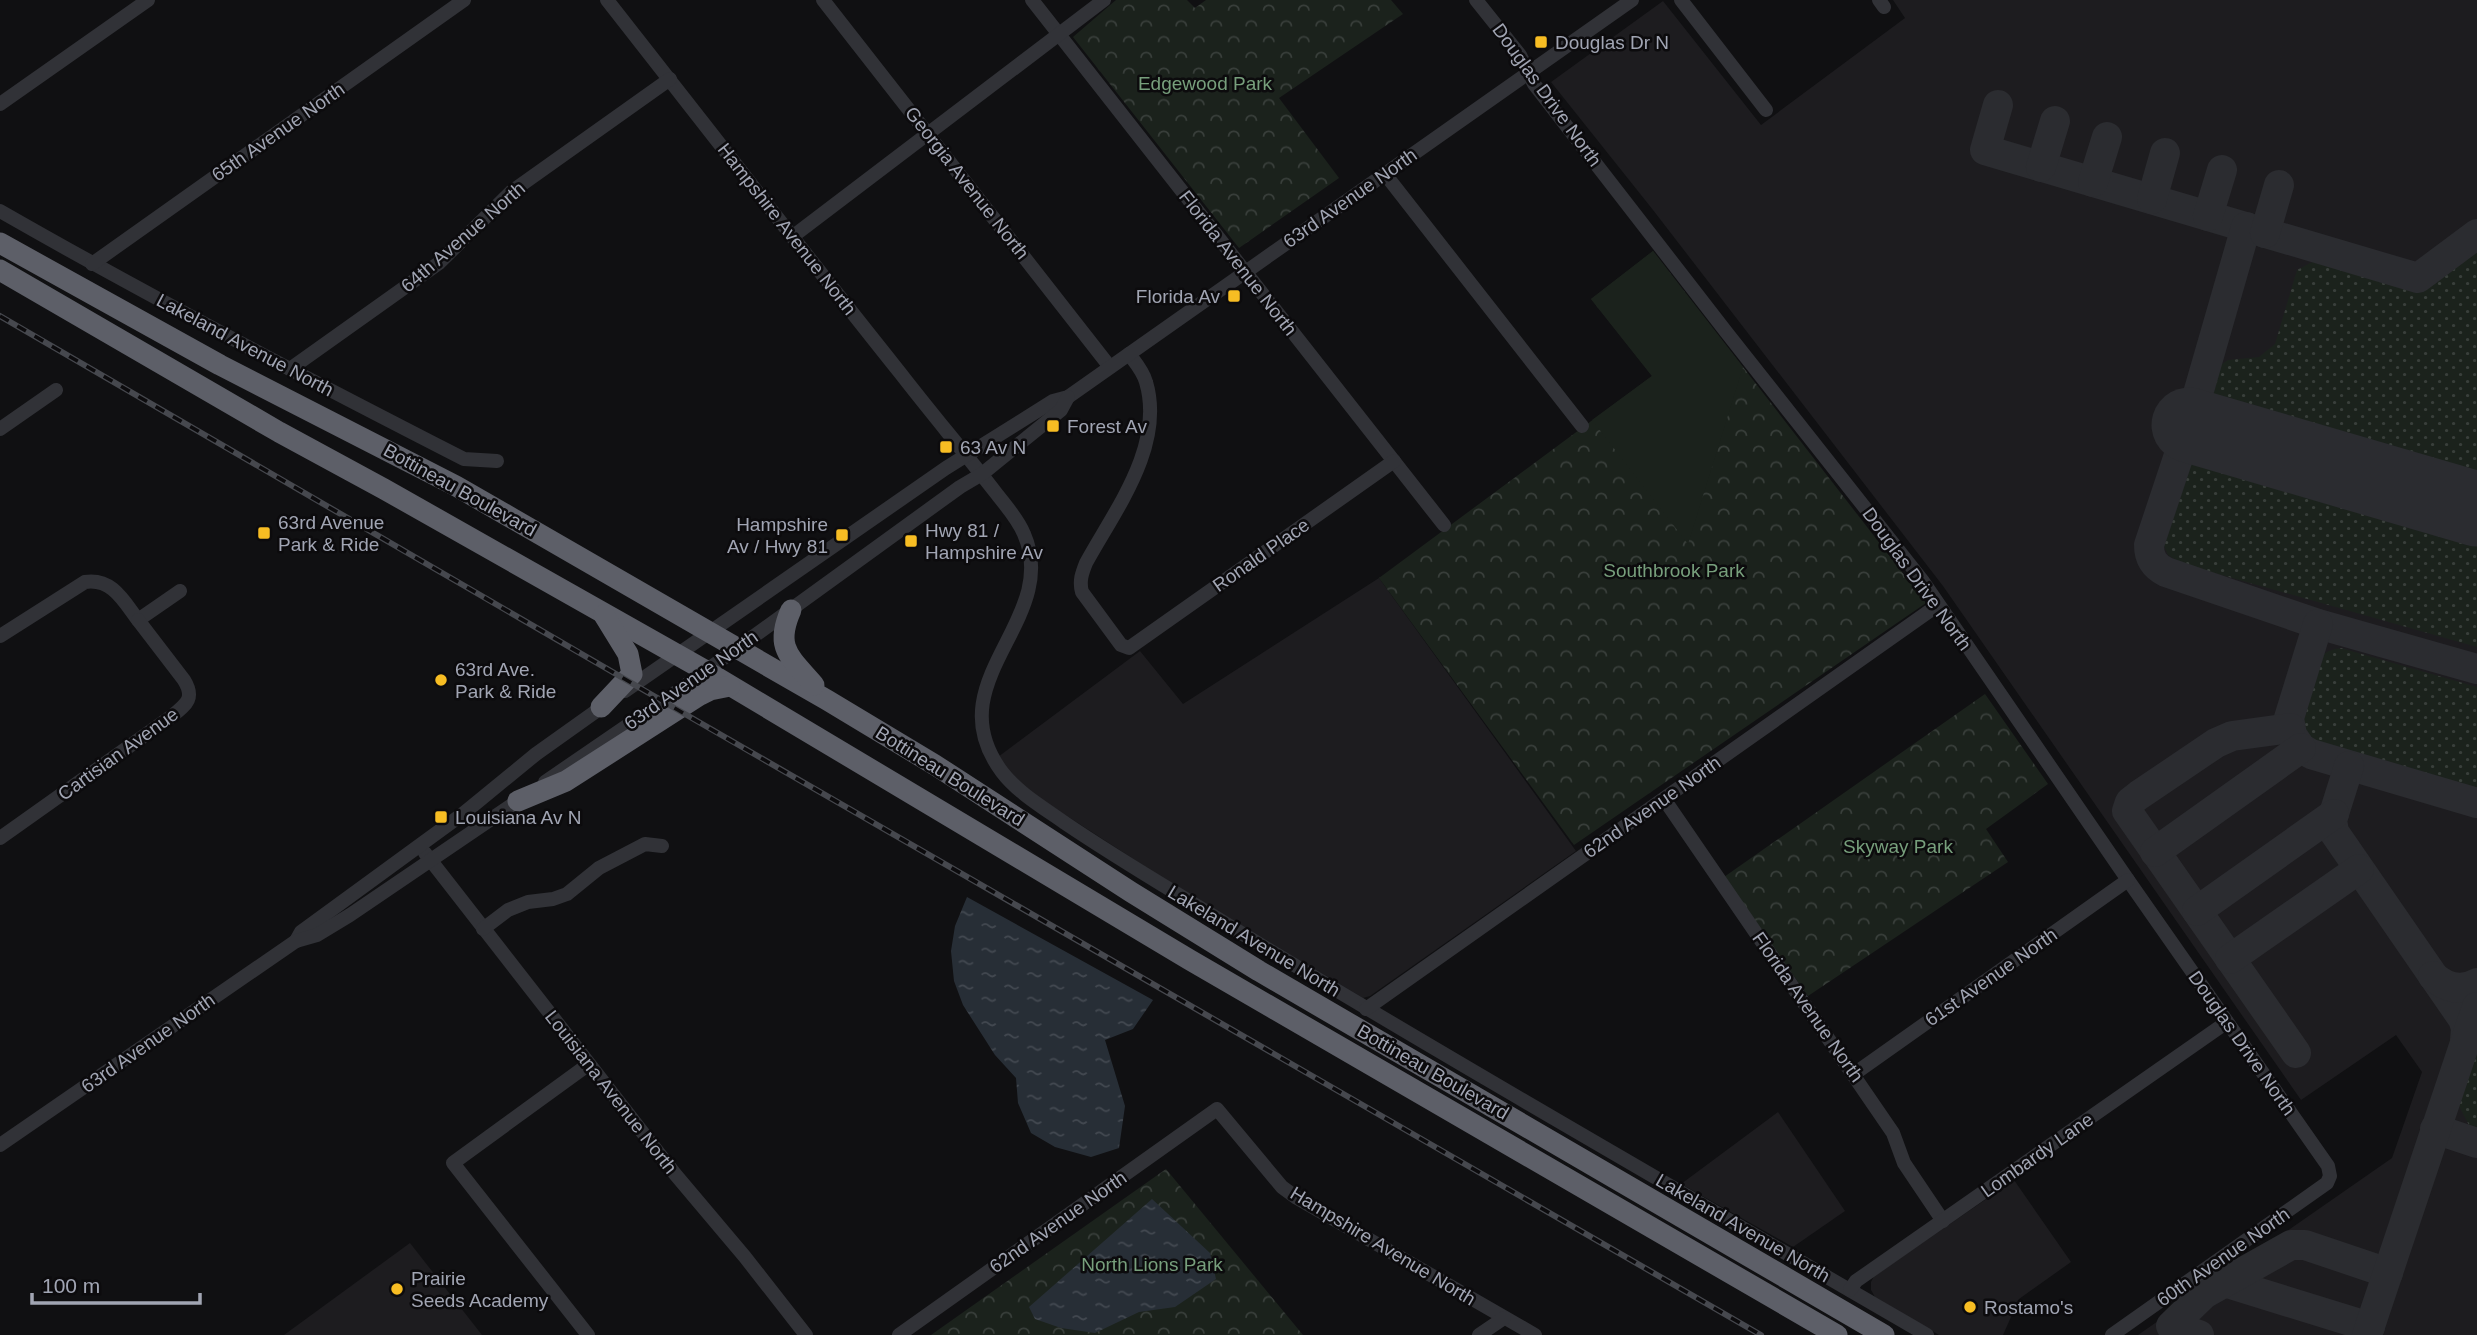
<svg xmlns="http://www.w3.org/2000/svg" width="2477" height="1335" font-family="Helvetica,sans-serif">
<defs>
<pattern id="grass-dots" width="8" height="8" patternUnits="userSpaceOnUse" patternTransform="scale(1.75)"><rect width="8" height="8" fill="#1b221c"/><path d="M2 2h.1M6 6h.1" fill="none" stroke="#393f3b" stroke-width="1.8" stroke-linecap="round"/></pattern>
<pattern id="forest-crowns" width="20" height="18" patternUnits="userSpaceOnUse" patternTransform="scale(1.75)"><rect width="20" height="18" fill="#1b221c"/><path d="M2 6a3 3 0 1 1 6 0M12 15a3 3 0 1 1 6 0" fill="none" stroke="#393f3b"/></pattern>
<pattern id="water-ripples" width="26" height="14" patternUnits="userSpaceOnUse" patternTransform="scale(1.75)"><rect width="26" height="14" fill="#272e36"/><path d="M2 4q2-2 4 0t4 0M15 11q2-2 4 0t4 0" fill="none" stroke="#434951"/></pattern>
</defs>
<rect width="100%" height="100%" fill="#101012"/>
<!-- built -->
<g fill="#1d1c1f">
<polygon points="1893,0 2477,0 2477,1335 2138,1335 2392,1158 2422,1072 2396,1035 2301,1100 1943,586 1653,210 1551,82 1663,1 1761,125 1905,18"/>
<polygon points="1379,578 1576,851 1370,996 1363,998 1169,882 1033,794 1011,777 998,757 1140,651 1183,704"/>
<polygon points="1778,1112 1845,1211 1793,1247 1681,1184"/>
<polygon points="2014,1180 2071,1262 2019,1299 2003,1335 1939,1335 1875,1297 1871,1290 1871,1282 1874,1276"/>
<polygon points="410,1243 482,1335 284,1335"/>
</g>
<!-- grass -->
<g fill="url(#grass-dots)">
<polygon points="2477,246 2477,486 2220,412 2207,396 2216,368 2228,360 2259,357 2275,344 2297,270 2314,261 2406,287 2436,276"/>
<polygon points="2205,454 2477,531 2477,647 2197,568 2176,560 2168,555 2164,546 2163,533 2187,466"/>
<path d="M2341 648 2477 687V793L2313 745C2307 739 2299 731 2299 721 2300 712 2315 665 2321 657 2326 651 2333 649 2341 648Z"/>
<polygon points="2477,1043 2477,1134 2473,1133 2457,1102"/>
</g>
<!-- forest -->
<g fill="url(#forest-crowns)">
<polygon points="1116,0 1187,0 1195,8 1206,0 1391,0 1403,14 1279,98 1339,178 1239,248 1073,37"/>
<polygon points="1653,251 1926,603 1574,845 1379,578 1652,376 1591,299"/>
<polygon points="1985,694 2048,784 1986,829 2008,862 1808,996 1724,877"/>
<polygon points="1166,1169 1303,1335 931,1335"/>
</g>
<!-- garden -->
<polygon fill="#1b221c" points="1653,251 1743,367 1688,544 1592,420 1652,376 1591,299"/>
<!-- water -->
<g fill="url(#water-ripples)">
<polygon points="967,897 1153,1000 1133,1029 1105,1040 1125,1106 1119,1148 1091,1157 1055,1147 1031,1133 1018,1103 1016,1078 995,1055 963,1005 954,981 951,951 955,926"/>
<polygon points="1152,1199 1210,1253 1216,1279 1175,1307 1139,1312 1095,1333 1061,1328 1035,1319 1029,1307"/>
</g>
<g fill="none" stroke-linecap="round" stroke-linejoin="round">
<!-- taxiway -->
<g stroke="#2b2c30" stroke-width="30">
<polyline points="1998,105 1985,150 2418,278 2477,234"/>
<polyline points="2041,167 2055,121"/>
<polyline points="2093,182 2107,137"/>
<polyline points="2152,199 2165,153"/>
<polyline points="2208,216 2222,170"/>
<path d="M2246 227 2189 425 2149 545C2149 558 2154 566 2166 572L2318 624 2477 669"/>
<polyline points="2265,233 2279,185"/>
<polyline points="2318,624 2289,718 2292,735 2301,748 2311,754 2477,803"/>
<polyline points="2290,728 2232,736 2216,743 2139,795 2130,802 2127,811 2296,1053"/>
<polyline points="2349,766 2332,820 2334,832 2463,1019 2466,1028 2465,1041"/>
<polyline points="2155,852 2301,748"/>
<polyline points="2197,911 2334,814"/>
<polyline points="2230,959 2359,869"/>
<path d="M2433 976C2446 988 2461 992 2477 983"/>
<polyline points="2435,1129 2477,1143"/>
<polyline points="2224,1282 2370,1327"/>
<polyline points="2199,1335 2171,1326 2204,1294 2291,1245 2305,1245 2388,1273"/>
<polyline points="2367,1335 2477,1007"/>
</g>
<!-- runway -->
<polyline stroke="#2b2c30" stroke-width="75" points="2189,425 2477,509"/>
<!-- minor -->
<g stroke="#313237" stroke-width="14">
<path d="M607 0C705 125 802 250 901 374 932 414 965 453 996 493 1006 506 1018 519 1024 534 1062 621 934 681 1002 772 1018 793 1044 808 1065 823 1118 859 1173 891 1228 925 1459 1065 1693 1199 1927 1335"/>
<polyline points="823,0 1110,367"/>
<polyline points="1032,0 1444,525"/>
<polyline points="1476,0 1520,55 1534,84 1727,333 1922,580 2128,880 2328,1166 2330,1176 2327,1183 2112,1335"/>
<polyline points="1681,0 1766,110"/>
<polyline points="1879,0 1884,7"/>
<polyline points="0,104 148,0"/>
<polyline points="1385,174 1582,426"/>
<path d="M0 211C152 298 308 379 464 459L497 461"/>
<polyline points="792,237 1104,0"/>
<polyline points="92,264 464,0"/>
<path d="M1129 354C1135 362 1143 371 1146 382 1165 446 1115 510 1086 563 1082 573 1079 581 1082 592L1121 645 1129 648 1394 461"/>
<polyline points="290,369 439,263 511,192 670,79"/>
<polyline points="0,429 56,390"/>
<path d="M0 636 85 582C112 578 123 600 138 620L180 591"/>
<polyline points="625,691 946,468 1053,401 1068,397 1632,0"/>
<polyline points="545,782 685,686 960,487 982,474 1061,410 1068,397"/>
<polyline points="1664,799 1893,1133 1904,1163 1943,1221"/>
<path d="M0 838 172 716C187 704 195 698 184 680L138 620"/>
<polyline points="425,853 675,1174 745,1257 806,1335"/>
<polyline points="483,929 508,910 528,902 553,899 567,894 599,868 645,844 662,846"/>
<polyline points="296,941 301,932 464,813 536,754 609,702"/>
<polyline points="1366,1009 1938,605"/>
<polyline points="1854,1074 2128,880"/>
<polyline points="0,1145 296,941 317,935 350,915 525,796"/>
<polyline points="1850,1290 1856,1281 2227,1022"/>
<polyline points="588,1335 453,1163 589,1064"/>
<polyline points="899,1335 1217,1109 1282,1187 1297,1198 1535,1335"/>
<polyline points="1479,1335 1504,1318"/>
</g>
<!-- highway -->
<g stroke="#5d5f68" stroke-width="21">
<polyline points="0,243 220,365 456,486 827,700 935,765 1131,892 1259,971 1884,1335"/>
<polyline points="0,270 279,432 384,489 706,671 1190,960 1837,1335"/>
<path d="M791 610C774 648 790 657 814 685"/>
<polyline points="601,707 632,674 628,654 604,615"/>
<polyline points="518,801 566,781 700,695 710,690 730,686"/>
</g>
<!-- rail casing -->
<g stroke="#46484e" stroke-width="6">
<polyline id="rail" points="0,316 678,710 1761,1335"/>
</g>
<!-- rail -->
<use href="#rail" stroke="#0c0b0d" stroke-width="3.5" stroke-dasharray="10" stroke-linecap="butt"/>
</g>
<!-- markers -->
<g fill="#f7bd23" stroke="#0c0b0d" stroke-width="2.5">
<rect x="1534" y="35" width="14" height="14" rx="3.5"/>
<rect x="1227" y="289" width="14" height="14" rx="3.5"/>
<rect x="1046" y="419" width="14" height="14" rx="3.5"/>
<rect x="939" y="440" width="14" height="14" rx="3.5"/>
<rect x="257" y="526" width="14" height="14" rx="3.5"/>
<rect x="835" y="528" width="14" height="14" rx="3.5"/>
<rect x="904" y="534" width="14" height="14" rx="3.5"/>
<circle cx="441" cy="680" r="7"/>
<rect x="434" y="810" width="14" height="14" rx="3.5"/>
<circle cx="397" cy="1289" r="7"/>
<circle cx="1970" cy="1307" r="7"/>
</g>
<g text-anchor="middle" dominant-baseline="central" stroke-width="5" stroke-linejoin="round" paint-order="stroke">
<!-- poi labels -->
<g font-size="19" fill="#a1a5b3" stroke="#0c0b0d" text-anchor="start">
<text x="1555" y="42">Douglas Dr N</text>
<text x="1220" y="296" text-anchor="end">Florida Av</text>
<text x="1067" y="426">Forest Av</text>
<text x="960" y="447">63 Av N</text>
<text x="278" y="522">63rd Avenue<tspan x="278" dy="22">Park &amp; Ride</tspan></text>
<text x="828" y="524" text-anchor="end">Hampshire<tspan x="828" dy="22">Av / Hwy 81</tspan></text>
<text x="925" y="530">Hwy 81 /<tspan x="925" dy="22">Hampshire Av</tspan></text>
<text x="455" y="669">63rd Ave.<tspan x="455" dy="22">Park &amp; Ride</tspan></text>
<text x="455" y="817">Louisiana Av N</text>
<text x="411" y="1278">Prairie<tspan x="411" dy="22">Seeds Academy</tspan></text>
<text x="1984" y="1307">Rostamo's</text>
</g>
<!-- park labels -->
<g font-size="19" fill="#779f7c" stroke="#0c0b0d">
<text x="1205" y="83">Edgewood Park</text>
<text x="1674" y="570">Southbrook Park</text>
<text x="1898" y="846">Skyway Park</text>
<text x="1152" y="1264">North Lions Park</text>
</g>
<!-- street labels -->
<g font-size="19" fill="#a1a5b3" stroke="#0c0b0d">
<text transform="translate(1547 95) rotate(54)">Douglas Drive North</text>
<text transform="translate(278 132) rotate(-35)">65th Avenue North</text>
<text transform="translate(967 183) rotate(52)">Georgia Avenue North</text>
<text transform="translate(1350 198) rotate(-35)">63rd Avenue North</text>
<text transform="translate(787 229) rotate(52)">Hampshire Avenue North</text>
<text transform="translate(463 237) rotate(-41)">64th Avenue North</text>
<text transform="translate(1238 263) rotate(52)">Florida Avenue North</text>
<text transform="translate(245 345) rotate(28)">Lakeland Avenue North</text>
<text transform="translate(460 490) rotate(29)">Bottineau Boulevard</text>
<text transform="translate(1261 555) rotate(-35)">Ronald Place</text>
<text transform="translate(1917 579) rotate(54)">Douglas Drive North</text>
<text transform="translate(691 680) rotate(-35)">63rd Avenue North</text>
<text transform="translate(118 754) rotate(-36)">Cartisian Avenue</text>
<text transform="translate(950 776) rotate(32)">Bottineau Boulevard</text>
<text transform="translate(1652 807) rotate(-35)">62nd Avenue North</text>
<text transform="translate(1254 941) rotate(31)">Lakeland Avenue North</text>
<text transform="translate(1991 977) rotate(-35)">61st Avenue North</text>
<text transform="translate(1808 1007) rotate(55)">Florida Avenue North</text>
<text transform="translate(148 1043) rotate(-35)">63rd Avenue North</text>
<text transform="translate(2242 1043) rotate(55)">Douglas Drive North</text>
<text transform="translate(1433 1072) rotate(30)">Bottineau Boulevard</text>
<text transform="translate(611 1092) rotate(52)">Louisiana Avenue North</text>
<text transform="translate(2037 1155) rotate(-35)">Lombardy Lane</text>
<text transform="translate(1058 1222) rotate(-35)">62nd Avenue North</text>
<text transform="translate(1743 1228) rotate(30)">Lakeland Avenue North</text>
<text transform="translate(1383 1246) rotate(31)">Hampshire Avenue North</text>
<text transform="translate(2223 1257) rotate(-35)">60th Avenue North</text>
</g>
</g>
<!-- scale -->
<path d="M32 1293v10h168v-10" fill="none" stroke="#a1a5b3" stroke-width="3.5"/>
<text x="42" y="1293" font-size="21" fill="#a1a5b3" stroke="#0c0b0d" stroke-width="5" paint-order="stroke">100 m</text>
</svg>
